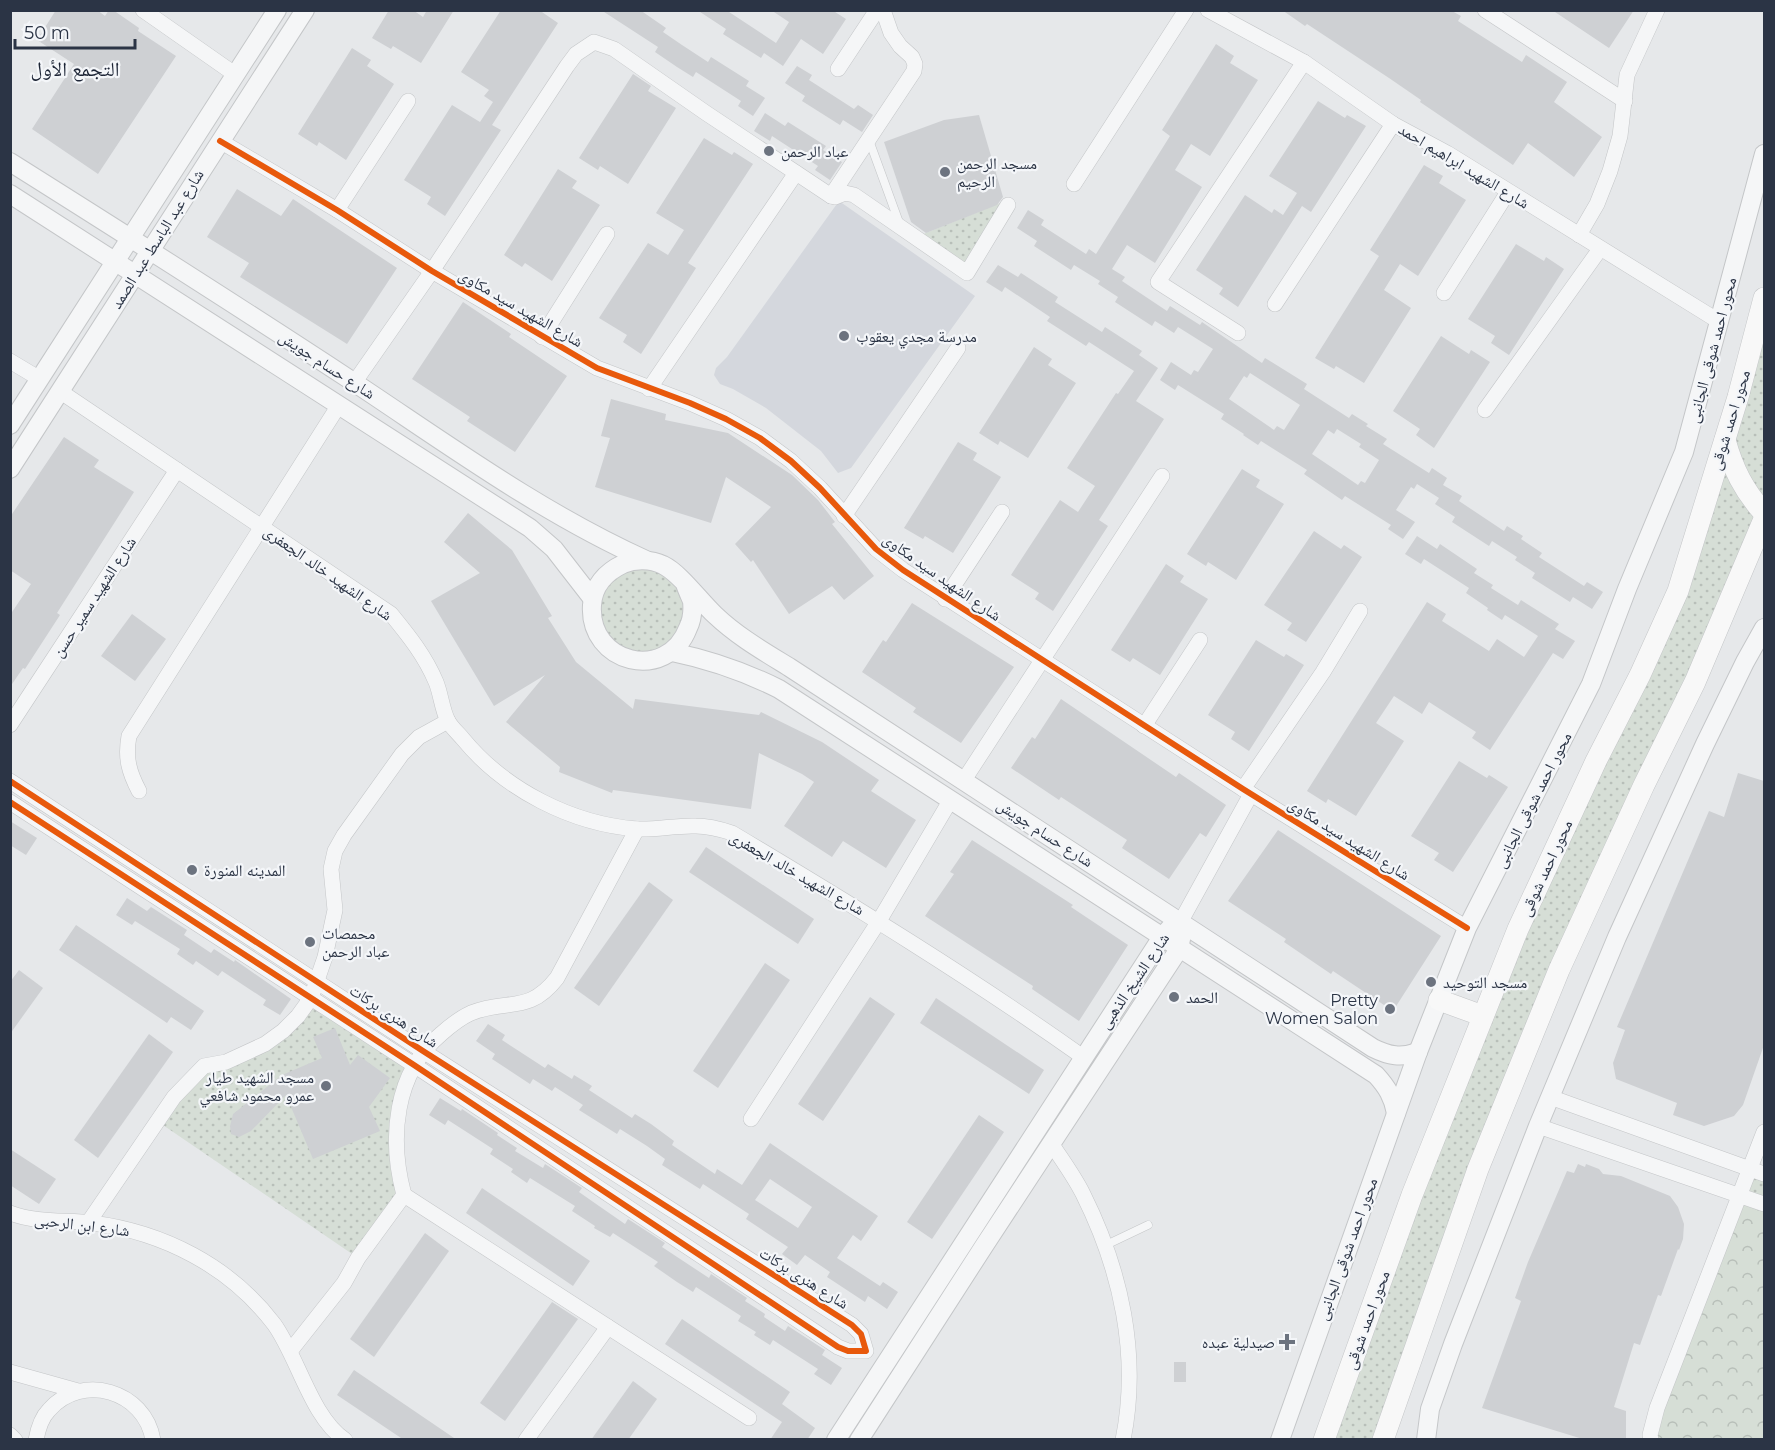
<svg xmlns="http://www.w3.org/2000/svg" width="1775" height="1450" font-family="Montserrat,'Noto Naskh Arabic',sans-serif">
<defs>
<pattern id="grass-dots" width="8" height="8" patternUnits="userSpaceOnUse" patternTransform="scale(1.5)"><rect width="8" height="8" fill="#d6ded6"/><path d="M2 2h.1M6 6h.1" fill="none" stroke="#b8bfb9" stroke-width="1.8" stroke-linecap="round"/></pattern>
<pattern id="park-crowns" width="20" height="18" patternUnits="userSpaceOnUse" patternTransform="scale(1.5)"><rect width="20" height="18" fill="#d6ded6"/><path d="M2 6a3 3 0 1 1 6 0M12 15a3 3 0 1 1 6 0" fill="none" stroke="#b8bfb9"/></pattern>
</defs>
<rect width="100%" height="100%" fill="#e6e8ea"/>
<!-- built -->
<polygon fill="#d4d7dd" points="839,201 975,296 851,468 838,473 821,451 766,408 733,389 720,384 714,375 716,368 727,357"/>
<!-- grass -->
<g fill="url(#grass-dots)">
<polygon points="1005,201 967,273 916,237"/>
<polygon points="1764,298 1764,519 1603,873 1383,1439 1324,1440 1412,1195 1640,675"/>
<polygon points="630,561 675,573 692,621 656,659 606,647 592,598"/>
<polygon points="311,998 414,1065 402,1096 404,1195 358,1258 157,1121 204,1066 246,1055"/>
<polygon points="1751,1169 1764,1174 1764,1204 1739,1196"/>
</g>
<!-- park -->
<polygon fill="url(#park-crowns)" points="1739,1196 1764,1204 1764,1439 1651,1440"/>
<!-- building -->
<g fill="#ced0d3" fill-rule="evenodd">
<polygon points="56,10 97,10 105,16 109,10 113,10 139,28 138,31 176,56 98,174 32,129 74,64 37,40"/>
<polygon points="389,10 413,10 423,17 427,10 454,10 421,63 393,46 391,49 372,38"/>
<polygon points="501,10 539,10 558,23 492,125 501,130 445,216 427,204 431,197 404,180 452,105 480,122 493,102 484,96 489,90 461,72"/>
<polygon points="601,10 640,10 666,28 663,32 682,45 708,62 711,57 749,81 746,86 765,98 753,116 738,106 741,101 696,72 693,77 677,67 655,52 658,47"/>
<polygon points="697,10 726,10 776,43 789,22 771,10 832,10 846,19 823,54 801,39 783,66 764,53 761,58 723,34 726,29"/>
<polygon points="1282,10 1452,11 1461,16 1458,21 1522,62 1526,55 1567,82 1554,102 1602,137 1574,177 1528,143 1513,165 1420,102 1421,100 1389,78 1307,24 1305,26"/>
<polygon points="1552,10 1634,10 1609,48"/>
<path d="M1216 44 1234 56 1230 63 1258 80 1210 156 1191 144 1175 170 1202 187 1155 263 1127 245 1112 269 1125 277 1122 281 1167 311 1170 306 1200 325 1202 322 1262 363 1265 358 1307 384 1304 389 1349 418 1352 414 1368 424 1366 426 1387 439 1383 444 1429 473 1432 468 1447 478 1443 485 1462 496 1459 501 1504 531 1507 526 1523 536 1521 539 1542 553 1539 557 1584 586 1587 582 1603 592 1592 609 1573 597 1570 602 1532 578 1535 573 1515 560 1517 557 1492 541 1489 546 1452 522 1455 517 1435 504 1439 498 1417 484 1414 489 1411 487 1396 510 1415 522 1403 539 1388 529 1391 525 1345 496 1342 500 1304 474 1307 470 1261 441 1258 445 1243 435 1244 434 1221 419 1224 414 1178 385 1175 390 1160 380 1171 362 1191 375 1194 370 1198 372 1213 349 1178 327 1174 333 1155 321 1152 326 1115 302 1118 297 1098 284 1100 281 1074 265 1071 270 1034 246 1037 241 1017 228 1028 210 1044 220 1041 225 1086 254 1089 249 1096 254 1170 136 1162 130ZM1250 373 1300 405 1284 430 1277 426 1274 430 1229 399 1244 376 1247 378ZM1337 429 1361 444 1359 447 1379 460 1365 483 1361 481 1358 485 1312 454 1328 430 1334 434Z"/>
<polygon points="352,48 371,60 367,66 394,84 346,160 319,142 317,146 298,134"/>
<polygon points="797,66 812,75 809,80 854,109 858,105 873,115 862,132 843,120 840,125 802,101 805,96 785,83"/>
<polygon points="633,74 651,86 648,91 676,108 628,184 600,166 598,170 579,158"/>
<polygon points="1318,101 1345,118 1347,115 1366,126 1311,212 1302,206 1238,307 1219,294 1223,288 1196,270 1245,195 1272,213 1274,209 1283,215 1297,193 1269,176"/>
<polygon points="765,113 785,126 788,122 826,146 823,150 842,162 830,180 815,170 818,166 772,136 770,141 754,131"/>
<polygon points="979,115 1003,197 997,205 926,233 911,222 884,142 944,120"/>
<polygon points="704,138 732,155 734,152 753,164 688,263 696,268 641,354 623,342 627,335 599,318 648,243 668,255 684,230 656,213"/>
<polygon points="1424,165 1443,176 1439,183 1466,200 1418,276 1400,264 1384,290 1411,308 1364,383 1336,366 1334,369 1315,358 1379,256 1370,250"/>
<polygon points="558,169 577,181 572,188 600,205 552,281 525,263 522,267 504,255"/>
<polygon points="237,189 281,216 293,199 397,268 347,344 240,277 249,263 207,237"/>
<polygon points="1516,244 1544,261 1546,257 1564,269 1509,355 1491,343 1495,336 1468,319"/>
<polygon points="998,265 1018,277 1021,273 1058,297 1055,302 1102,332 1105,327 1142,351 1139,355 1158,368 1136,401 1164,419 1099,520 1108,526 1053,611 1035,599 1039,593 1011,575 1060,500 1078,512 1095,486 1067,468 1116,393 1118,394 1134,371 1089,342 1086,346 1047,321 1050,317 1005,287 1002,292 986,282"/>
<polygon points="463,302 511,334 509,337 567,376 515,452 467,421 470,417 412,379"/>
<polygon points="1441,336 1469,354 1471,350 1490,362 1434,448 1416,435 1420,429 1393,411"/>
<polygon points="1034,347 1052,359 1048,365 1076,383 1028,458 1000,441 998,445 979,433"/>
<polygon points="611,399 666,414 665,420 728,433 792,475 818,500 835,522 832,524 874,576 844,600 832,586 789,614 753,560 751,562 735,544 771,507 726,477 711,523 595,487 610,438 601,436"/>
<polygon points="64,437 99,460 94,467 134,492 57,613 60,615 25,669 23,668 10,687 10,615 31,584 10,570 10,517"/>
<polygon points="958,442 977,453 973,460 1001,477 953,553 925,536 923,539 904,528"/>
<polygon points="1242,469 1260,480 1256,487 1284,504 1236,580 1208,562 1206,566 1187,554"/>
<polygon points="468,513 512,550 552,616 548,618 576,662 633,709 635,699 759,715 761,712 822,742 879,780 871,791 916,820 886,868 843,841 832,857 784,826 814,782 802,774 759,753 751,809 613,790 612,793 559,772 560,767 506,722 545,675 494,706 431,601 480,573 444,542"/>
<polygon points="1314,531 1341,549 1344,545 1362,557 1306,642 1287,630 1292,623 1264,605"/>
<polygon points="1417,536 1437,549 1440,544 1477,569 1474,573 1493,585 1491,588 1518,605 1521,600 1559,624 1555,629 1575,641 1563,659 1553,653 1490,750 1472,738 1476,732 1429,702 1422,714 1394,696 1376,723 1404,741 1356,816 1328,799 1326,803 1307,791 1427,602 1446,614 1442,621 1489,651 1497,639 1524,657 1538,636 1505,615 1502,620 1487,610 1488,608 1466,593 1469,588 1424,559 1421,564 1405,554"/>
<polygon points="1166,564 1184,576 1180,582 1208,599 1160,675 1133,658 1130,662 1111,650"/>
<polygon points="912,603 1014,667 961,743 913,712 916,708 862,672 883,640 886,642"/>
<polygon points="132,614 166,639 135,681 101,656"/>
<polygon points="1256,640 1284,657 1286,654 1304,665 1249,751 1231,739 1235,732 1208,715"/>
<polygon points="1061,699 1176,777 1179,773 1226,805 1206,837 1200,833 1169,879 1122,848 1127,840 1061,797 1059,800 1011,768 1032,737 1035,739"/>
<polygon points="1459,761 1487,778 1489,775 1508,787 1453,872 1434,860 1439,853 1411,836"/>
<polygon points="1738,773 1764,781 1764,1045 1743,1105 1734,1116 1704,1126 1673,1115 1677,1103 1616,1079 1613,1063 1625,1030 1617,1027 1709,811 1724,817"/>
<polygon points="10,821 37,838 26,855 10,845"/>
<polygon points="1278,830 1441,936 1393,1011 1333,971 1331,974 1284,942 1286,939 1228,901"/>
<polygon points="972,840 1073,905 1071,907 1128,945 1079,1021 1032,989 1033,986 925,916 954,874 950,872"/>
<polygon points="706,847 814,919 798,944 689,872"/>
<polygon points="649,882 673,900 599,1006 574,988"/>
<polygon points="127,898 147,911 151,907 187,930 184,935 211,953 214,949 234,962 235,960 291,999 280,1015 263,1005 266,1000 222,971 218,976 196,961 193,965 177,954 180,949 135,921 132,925 116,915"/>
<polygon points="76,925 204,1011 191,1030 171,1017 167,1023 59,950"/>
<polygon points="765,963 790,980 718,1088 693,1071"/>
<polygon points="19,970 43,988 10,1034 10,982"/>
<polygon points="870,997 895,1014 823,1121 798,1104"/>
<polygon points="936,998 1044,1070 1029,1094 920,1023"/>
<path d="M488 1024 505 1035 502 1040 545 1068 548 1064 572 1079 574 1075 592 1086 589 1090 632 1118 635 1114 651 1124 674 1141 672 1145 715 1174 717 1169 742 1185 770 1143 878 1216 861 1241 853 1235 837 1258 880 1286 883 1282 898 1292 887 1309 868 1296 865 1302 827 1277 830 1272 805 1255 797 1265 782 1254 788 1247 746 1219 749 1214 703 1184 700 1189 662 1165 665 1159 647 1146 620 1129 617 1134 579 1110 583 1105 555 1087 552 1091 533 1079 530 1084 492 1059 495 1054 476 1041ZM770 1179 812 1207 798 1228 755 1200Z"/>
<polygon points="335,1028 350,1065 358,1055 390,1078 369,1107 380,1131 313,1159 286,1095 251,1131 239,1137 231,1134 230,1126 233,1114 282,1075 322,1058 313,1037"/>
<polygon points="149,1034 173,1052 98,1158 74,1140"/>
<polygon points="440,1098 461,1111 462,1109 498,1133 497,1135 517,1148 515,1151 543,1168 545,1164 582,1188 579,1192 599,1206 625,1224 628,1219 665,1243 662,1247 709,1278 711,1274 747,1298 745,1301 765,1314 764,1317 785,1331 788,1326 825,1350 822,1355 842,1368 831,1385 814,1374 818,1369 773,1340 770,1345 754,1335 756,1332 738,1321 741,1316 696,1287 693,1292 677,1282 654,1266 658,1262 613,1233 610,1237 594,1228 595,1226 572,1211 575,1206 530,1178 527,1183 511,1172 513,1169 490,1154 493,1149 448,1120 445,1125 429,1115"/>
<polygon points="979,1115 1004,1132 932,1239 907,1222"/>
<polygon points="10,1149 56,1179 39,1204 10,1185"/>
<polygon points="1578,1164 1585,1167 1586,1164 1599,1169 1603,1174 1621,1176 1670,1196 1678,1207 1684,1224 1683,1239 1679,1250 1678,1249 1661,1296 1658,1295 1640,1345 1634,1343 1614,1407 1626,1411 1626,1440 1586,1440 1482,1408 1521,1301 1515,1298 1528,1262 1567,1171 1574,1173"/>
<polygon points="482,1188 590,1261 573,1286 466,1213"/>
<polygon points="425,1233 449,1251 374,1357 350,1339"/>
<polygon points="552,1302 578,1319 505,1421 480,1403"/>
<polygon points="682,1319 790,1392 782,1404 815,1428 807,1440 770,1440 782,1422 665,1344"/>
<rect x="1174" y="1362" width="12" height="20"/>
<polygon points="354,1370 457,1440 404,1440 337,1395"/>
<polygon points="633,1381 657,1399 628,1440 591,1440"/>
</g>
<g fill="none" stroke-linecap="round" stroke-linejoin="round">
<!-- service casing -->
<g stroke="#c4c6c8" stroke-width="9">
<g id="service">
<polyline points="869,140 900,225"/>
<polyline points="1106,1245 1148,1225"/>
</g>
</g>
<!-- minor casing -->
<g stroke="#c4c6c8" stroke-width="16">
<g id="minor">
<polyline points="143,10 236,75"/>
<polyline points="1208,10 1304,62 1393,124 1447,153 1720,322"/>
<polyline points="1485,10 1625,101"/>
<polyline points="838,69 877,10"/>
<polyline points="220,141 337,210 432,271 597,368 690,403 726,419 760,438 791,461 820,488 876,549 903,570 1243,789 1467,928"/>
<polyline points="1074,184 1186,10"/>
<polyline points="831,196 914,71 915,64 912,57 900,46 891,33 883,10"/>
<polyline points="337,210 408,101"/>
<polyline points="1579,235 1597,204 1610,171 1620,136 1627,75 1657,10"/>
<polyline points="1444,293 1508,192"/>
<polyline points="1275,304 1393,124"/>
<polyline points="1238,333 1158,282 1304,62"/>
<polyline points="542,337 607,234"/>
<polyline points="10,361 40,379"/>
<polyline points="354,383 432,271 567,66 576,54 594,42 614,49 706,113 831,196 835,197 845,193 854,195 967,273 1008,205"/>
<polyline points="649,389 796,173"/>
<path d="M61 392 391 614C409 636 425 656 436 682 441 694 442 710 448 721 452 728 458 733 463 739 505 790 572 824 637 829 657 830 677 825 696 826 709 826 720 829 732 833 851 904 970 977 1083 1057"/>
<polyline points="1485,410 1600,249"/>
<polyline points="844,516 958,348"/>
<polyline points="945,599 1002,512"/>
<polyline points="10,725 177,470"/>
<polyline points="1144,726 1200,640"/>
<polyline points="964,780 1162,476"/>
<polyline points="10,781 423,1051 852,1325 861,1334 866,1351 848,1351 838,1347 414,1065 10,802"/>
<polyline points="1243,789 1323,672 1360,611"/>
<path d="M139 791C129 772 125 758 129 736L339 405"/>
<polyline points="1181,921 1251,794"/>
<polyline points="1550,1097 1764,1174"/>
<polyline points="751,1119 879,921 950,801"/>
<polyline points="1538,1126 1764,1204"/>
<path d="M1051 1143C1062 1160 1074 1176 1083 1194 1121 1270 1140 1355 1123 1440"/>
<polyline points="404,1195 749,1418"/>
<path d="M10 1213C37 1223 64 1220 92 1223 163 1232 230 1266 274 1324 298 1357 311 1417 345 1440"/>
<polyline points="88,1223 174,1097 204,1066 226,1062 265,1044 283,1031 298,1016 311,998 325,957 335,910 331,869 335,851 344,835 402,754 419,737 448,721"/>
<path d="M291 1350 344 1283 358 1258 404 1195C389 1139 394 1073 441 1034 450 1026 460 1018 471 1013 508 998 528 1015 557 978L637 829"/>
<polyline points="10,1372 78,1391"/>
<polyline points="10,1435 15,1440"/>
<path d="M36 1440C38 1429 41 1418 49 1410 82 1372 145 1391 153 1440"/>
<polyline points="526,1440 608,1327"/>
<polyline points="1651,1440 1650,1435 1657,1408 1764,1132"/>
</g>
</g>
<!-- tertiary casing -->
<g stroke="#c4c6c8" stroke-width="20">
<g id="tertiary">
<path d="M10 162C126 235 241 308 355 383 450 446 542 513 646 560"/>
<polyline points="10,194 530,528 554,549 592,598"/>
<polyline points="10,425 277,10"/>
<polyline points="10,469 305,10"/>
<path d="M685 584C687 590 690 596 692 601 693 610 692 620 688 628 667 683 588 664 592 605 593 586 606 572 623 564 635 559 651 559 663 565 680 573 700 601 715 615 737 636 763 651 789 667L1373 1048C1389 1056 1401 1058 1418 1052"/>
<path d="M672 652C711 660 743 671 779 689L1376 1075C1387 1087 1393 1097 1396 1113"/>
<polyline points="836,1440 1162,937 1170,928 1181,921 1182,934 1179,949 984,1246 859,1440"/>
<polyline points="1280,1440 1418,1052 1467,928 1591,684 1627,589 1684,452 1764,154"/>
<polyline points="1426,1440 1430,1409 1453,1344 1538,1126 1617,937 1705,744 1745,662 1764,628"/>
</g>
</g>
<!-- secondary casing -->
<g stroke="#c4c6c8" stroke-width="22">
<g id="secondary">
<path d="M1725 440C1733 469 1744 491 1764 513"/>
<polyline points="1439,1000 1483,1016"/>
<polyline points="1324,1440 1412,1195 1518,929 1596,761 1640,675 1678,591 1738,397 1764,298"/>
<polyline points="1383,1440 1478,1169 1559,970 1644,785 1695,682 1764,519"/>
</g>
</g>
<!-- service -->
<use href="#service" stroke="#f5f6f7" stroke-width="8"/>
<!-- minor -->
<use href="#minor" stroke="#f5f6f7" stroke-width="15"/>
<!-- tertiary -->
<use href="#tertiary" stroke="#f5f6f7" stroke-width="18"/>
<!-- secondary -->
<use href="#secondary" stroke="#f8f8f8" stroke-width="21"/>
<!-- cycleway casing -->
<g stroke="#f4f6f9" stroke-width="10">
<g id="cycleway">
<polyline points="220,141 337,210 432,271 597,368 690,403 726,419 760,438 791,461 820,488 876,549 903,570 1243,789 1467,928"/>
<polyline points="10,781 423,1051 852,1325 861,1334 866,1351 848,1351 838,1347 414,1065 10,802"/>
</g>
</g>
<!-- cycleway -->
<use href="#cycleway" stroke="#e8590c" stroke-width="6"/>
</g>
<!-- markers -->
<g fill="#6c737f" stroke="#f4f6f9" stroke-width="2">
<circle cx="769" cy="151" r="6"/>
<circle cx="945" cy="172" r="6"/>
<circle cx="844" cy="336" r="6"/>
<circle cx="192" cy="870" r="6"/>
<circle cx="310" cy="942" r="6"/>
<circle cx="1431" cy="982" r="6"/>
<circle cx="1174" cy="997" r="6"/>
<circle cx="1390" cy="1009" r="6"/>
<circle cx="326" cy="1086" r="6"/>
<path d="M1284 1333h6v6h6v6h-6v6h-6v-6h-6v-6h6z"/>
</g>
<g text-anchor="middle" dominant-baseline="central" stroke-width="4.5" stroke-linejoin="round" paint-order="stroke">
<!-- poi labels -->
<g font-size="16" fill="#2b3445" stroke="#f4f6f9" text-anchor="start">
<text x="781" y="151">عباد الرحمن</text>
<text x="957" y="163">مسجد الرحمن<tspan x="957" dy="18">الرحيم</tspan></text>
<text x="856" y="336">مدرسة مجدي يعقوب</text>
<text x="204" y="870">المدينه المنورة</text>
<text x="322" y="933">محمصات<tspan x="322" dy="18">عباد الرحمن</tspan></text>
<text x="1443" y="982">مسجد التوحيد</text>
<text x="1186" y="997">الحمد</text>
<text x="1378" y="1000" text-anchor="end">Pretty<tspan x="1378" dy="18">Women Salon</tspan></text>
<text x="314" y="1077" text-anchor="end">مسجد الشهيد طيار<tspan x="314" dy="18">عمرو محمود شافعي</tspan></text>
<text x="1275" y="1342" text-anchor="end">صيدلية عبده</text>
</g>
<!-- street labels -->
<g font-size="16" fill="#2b3445" stroke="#f4f6f9">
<text transform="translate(1464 166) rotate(31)">شارع الشهيد ابراهيم احمد</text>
<text transform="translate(157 239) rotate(-58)">شارع عبد الباسط عبد الصمد</text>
<text transform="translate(521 308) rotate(30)">شارع الشهيد سيد مكاوى</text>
<text transform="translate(1712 350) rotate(-75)">محور احمد شوقى الجانبى</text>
<text transform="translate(327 365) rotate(33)">شارع حسام جويش</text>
<text transform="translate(1730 420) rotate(-73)">محور احمد شوقى</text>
<text transform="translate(328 573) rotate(35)">شارع الشهيد خالد الجعفرى</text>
<text transform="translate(942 577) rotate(35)">شارع الشهيد سيد مكاوى</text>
<text transform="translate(94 597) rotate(-57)">شارع الشهيد سمير حسن</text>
<text transform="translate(1533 800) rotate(-63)">محور احمد شوقى الجانبى</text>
<text transform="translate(1045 833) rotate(33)">شارع حسام جويش</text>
<text transform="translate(1349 839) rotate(32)">شارع الشهيد سيد مكاوى</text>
<text transform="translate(1546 868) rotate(-65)">محور احمد شوقى</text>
<text transform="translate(797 873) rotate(30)">شارع الشهيد خالد الجعفرى</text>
<text transform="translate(1134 981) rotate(-56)">شارع الشيخ الذهبى</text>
<text transform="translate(394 1016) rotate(33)">شارع هنرى بركات</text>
<text transform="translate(82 1225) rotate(7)">شارع ابن الرحبى</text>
<text transform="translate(1347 1249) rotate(-70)">محور احمد شوقى الجانبى</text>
<text transform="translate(804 1278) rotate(32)">شارع هنرى بركات</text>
<text transform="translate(1367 1320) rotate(-70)">محور احمد شوقى</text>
</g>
<!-- quarter labels -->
<g font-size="20" fill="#1d2536" stroke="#f4f6f9">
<text x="75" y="69">التجمع الأول</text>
</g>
</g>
<!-- border -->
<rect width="1775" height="1450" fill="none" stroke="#2b3445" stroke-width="24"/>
<!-- scale -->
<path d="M15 39v9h120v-9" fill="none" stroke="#2b3445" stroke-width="3"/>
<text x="24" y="39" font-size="18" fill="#2b3445" stroke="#f4f6f9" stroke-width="4.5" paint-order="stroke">50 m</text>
</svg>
